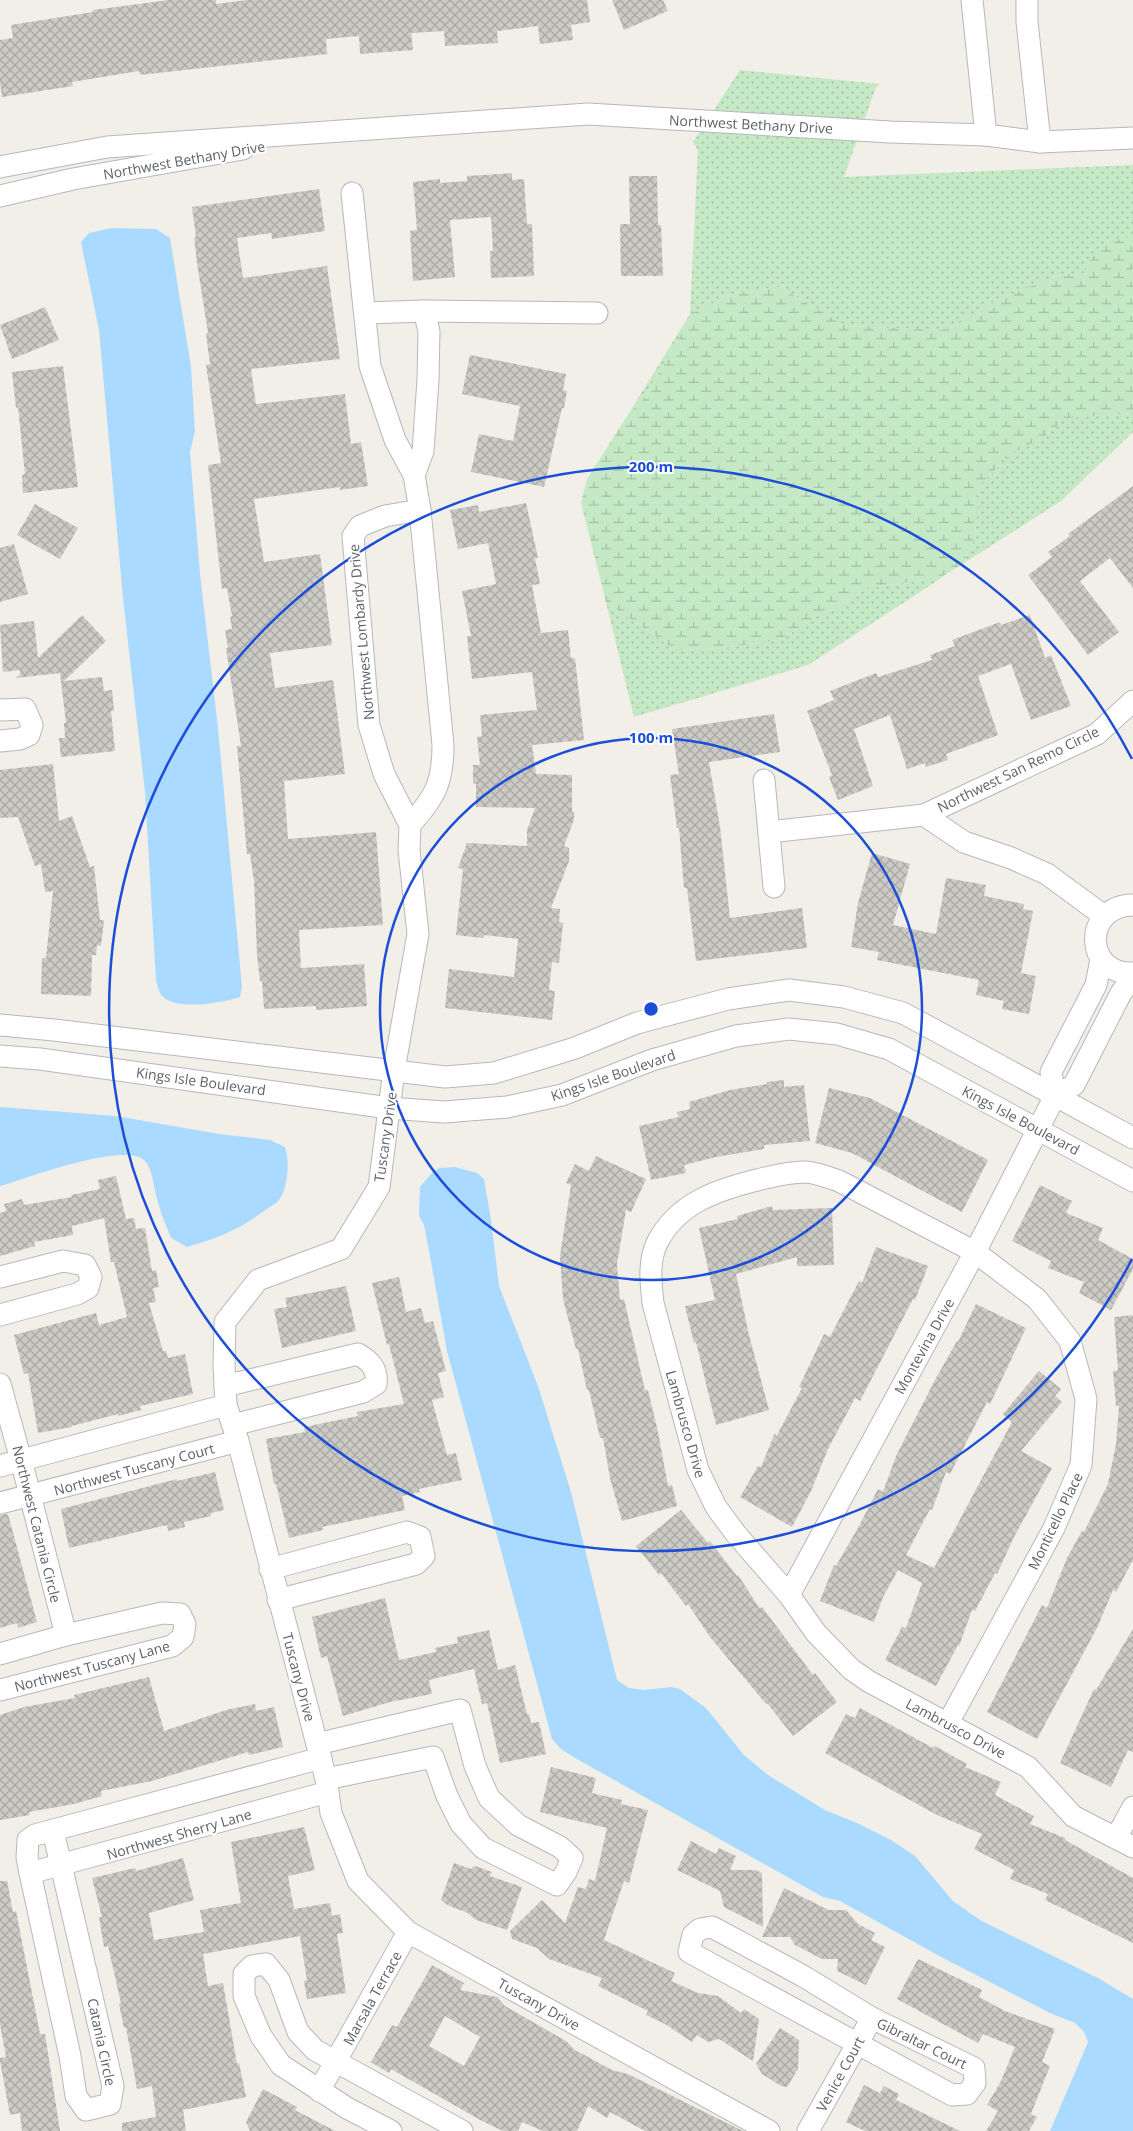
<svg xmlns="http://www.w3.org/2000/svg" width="1133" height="2131" font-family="'Open Sans',sans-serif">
<defs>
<pattern id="grass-dots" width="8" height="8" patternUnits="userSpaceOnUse" patternTransform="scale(1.25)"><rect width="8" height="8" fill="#c5e8c5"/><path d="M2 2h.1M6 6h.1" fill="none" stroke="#a3c0a4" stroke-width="1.8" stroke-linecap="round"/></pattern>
<pattern id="wetland-marsh" width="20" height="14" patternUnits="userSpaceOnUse" patternTransform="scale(1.25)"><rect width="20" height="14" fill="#c5e8c5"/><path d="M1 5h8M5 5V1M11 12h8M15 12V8" fill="none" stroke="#a3c0a4"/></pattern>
<pattern id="building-cross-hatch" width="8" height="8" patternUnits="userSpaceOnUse" patternTransform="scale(1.25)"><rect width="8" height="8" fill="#cccac5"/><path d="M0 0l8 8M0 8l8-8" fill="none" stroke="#a9a8a4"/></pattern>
</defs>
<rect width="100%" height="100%" fill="#f1efe8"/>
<!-- grass -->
<g fill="url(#grass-dots)">
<polygon points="740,70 880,84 876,87 844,177 1133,165 1133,237 1129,237 1085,273 1058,275 996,301 942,330 846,326 778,286 730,295 694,312 641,403 629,413 690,314 698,150 693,142"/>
<polygon points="1133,413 1133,432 1061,501 964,563 975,537 979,486 1010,455 1042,438 1066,418"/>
<polygon points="946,575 808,665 634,717 606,602 676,650 722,648 780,640 820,614 837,609 867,588 940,578"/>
</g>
<!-- wetland -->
<polygon fill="url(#wetland-marsh)" points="1129,237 1133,237 1133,413 1066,418 1042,438 1010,455 979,486 975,537 964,563 940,578 867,588 837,609 820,614 780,640 722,648 676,650 606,602 581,503 587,479 629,413 641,403 694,312 730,295 778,286 846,326 942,330 996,301 1058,275 1085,273 1086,264 1106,243"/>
<!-- water -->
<g fill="#aadaff">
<path d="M112 228 156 229 170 238 191 367 195 431 190 452 200 574 218 728 242 987 240 997C222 1003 176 1011 162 996 159 993 158 986 156 981L145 792 123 598 99 330 81 242 89 233Z"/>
<path d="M0 1107 116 1116 219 1134 270 1140 285 1147C290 1161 288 1188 279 1200 276 1204 268 1208 264 1211 238 1230 218 1238 187 1247L171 1238C167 1228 162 1217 159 1206 154 1192 154 1174 146 1162 129 1139 25 1179 0 1186Z"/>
<polygon points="455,1167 477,1173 484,1179 491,1219 499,1286 538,1386 571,1492 617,1680 629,1688 644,1690 671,1687 680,1689 706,1708 744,1755 768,1775 825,1810 857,1823 891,1840 915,1856 953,1901 980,1920 1098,1978 1133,1999 1133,2131 1050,2131 1088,2042 1084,2032 1075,2023 1050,2013 943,1958 840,1901 823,1897 575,1758 561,1749 552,1739 447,1351 430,1256 424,1225 419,1216 420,1187 430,1175 439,1168"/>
</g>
<!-- building -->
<g fill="url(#building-cross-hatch)" fill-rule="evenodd">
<polygon points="169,0 216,0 216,4 247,0 587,0 590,22 571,25 573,40 540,44 538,26 497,31 498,43 445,46 444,31 411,33 413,50 360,54 359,36 326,39 327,54 140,75 139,71 72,82 73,86 2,97 0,83 0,40 13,38 11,25 93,12 93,10"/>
<polygon points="612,0 663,0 668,11 624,30"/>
<polygon points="512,173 512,180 524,179 527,224 532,224 534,276 491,278 490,251 493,251 491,217 450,220 455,277 413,281 410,231 417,230 413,182 440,179 440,183 467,181 467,176"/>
<polygon points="629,176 657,176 658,225 661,225 663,276 621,276 620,224 630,224"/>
<polygon points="319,189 325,231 272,239 271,233 237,238 243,278 327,266 340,359 251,369 256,404 345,394 351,444 361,442 368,486 340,490 340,487 254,499 264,562 320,554 332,645 270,653 275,688 333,680 345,774 284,781 288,839 376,832 383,925 299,930 301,968 364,964 367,1006 316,1010 316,1006 264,1009 262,981 260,981 257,955 254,881 250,854 247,854 237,746 241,746 226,648 228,648 225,630 232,629 230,617 232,616 227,588 222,589 208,465 221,463 206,365 210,364 206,334 208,333 197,263 194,237 196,237 192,207"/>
<polygon points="45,307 59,340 12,359 0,325"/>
<polygon points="470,355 566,374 563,390 567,391 564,408 562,408 544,487 471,472 479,434 513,441 520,406 462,394"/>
<polygon points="63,366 78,487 23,493 22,475 25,474 18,407 16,408 12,372"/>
<polygon points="1133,486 1133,588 1110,558 1080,581 1119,632 1088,655 1028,575 1052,557 1048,552 1070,536 1068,534"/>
<polygon points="526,503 538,558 535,558 540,584 532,585 541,633 568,630 571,658 575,658 584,740 532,745 536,774 572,775 572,812 574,813 574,820 564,846 569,848 569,861 551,908 560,909 559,922 563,923 559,963 552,962 549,990 555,991 552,1020 445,1008 449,969 514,977 518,939 484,935 483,938 456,935 463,869 458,868 467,843 527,846 527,830 535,808 476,807 476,784 473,783 473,765 480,765 477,737 482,736 480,715 537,710 532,672 472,679 467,636 471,636 462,591 496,584 488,543 458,549 450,510 478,505 479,512"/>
<polygon points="35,504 78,528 60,559 17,535"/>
<polygon points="14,544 28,594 0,602 0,548"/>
<polygon points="82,615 106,641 64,681 102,677 104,691 112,690 114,711 111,711 115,751 61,757 59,738 65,738 64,723 66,723 60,673 16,678 20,674 20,670 3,672 0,625 34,621 38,658"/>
<polygon points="1030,615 1045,658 1051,655 1071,706 1031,720 1011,664 978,676 998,735 946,754 948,760 926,767 925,763 907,769 890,715 854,729 873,786 838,800 829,777 832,775 807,711 834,700 830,691 876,673 878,677 932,660 930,655 955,646 952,640 1000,622 1001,625"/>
<polygon points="774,714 780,752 709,762 720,827 730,918 802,908 807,948 696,961 687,888 684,888 679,828 677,828 670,775 679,774 672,729"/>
<polygon points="53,764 59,821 72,816 90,867 94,866 100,920 104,920 101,946 97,945 96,955 92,955 91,996 41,994 42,958 46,958 53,891 45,892 41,864 35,866 18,817 0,818 0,770"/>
<polygon points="872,853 910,864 893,925 936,934 946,878 986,885 984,896 1024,904 1023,909 1033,911 1021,973 1036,976 1029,1014 1002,1009 1004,1001 976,995 979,980 877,960 879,952 851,947 858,903"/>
<polygon points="784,1080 784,1087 804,1085 810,1141 764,1145 764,1149 716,1157 684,1165 686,1173 651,1180 639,1126 679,1117 677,1112 690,1109 689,1102 730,1090 767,1084 767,1082"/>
<polygon points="829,1088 870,1098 988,1160 962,1212 852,1153 815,1143"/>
<polygon points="596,1156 646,1179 631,1212 626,1210 617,1264 620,1300 624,1299 645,1390 648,1390 658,1432 668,1486 672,1485 677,1506 622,1521 610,1478 603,1438 600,1438 589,1390 587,1390 578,1349 576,1349 563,1299 560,1256 571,1185 566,1183 575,1164 589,1171"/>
<polygon points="116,1176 126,1219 134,1218 136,1229 145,1228 152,1271 156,1270 159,1287 153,1288 156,1302 149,1303 163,1351 166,1351 168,1358 185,1354 193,1394 140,1406 141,1410 118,1416 118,1414 72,1426 72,1427 38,1433 28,1373 24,1374 14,1335 96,1313 99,1325 127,1317 114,1262 111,1262 104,1218 72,1226 73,1235 34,1242 35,1246 0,1256 0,1213 6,1211 4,1204 22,1199 24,1205 72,1197 71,1195 100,1189 98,1180"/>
<polygon points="1040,1185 1072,1201 1066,1213 1103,1228 1098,1240 1133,1259 1133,1269 1111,1310 1079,1293 1084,1282 1048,1268 1051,1261 1012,1241"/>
<polygon points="772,1206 773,1210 832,1208 834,1265 797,1266 797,1257 736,1274 749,1335 769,1410 716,1425 696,1342 694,1343 685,1306 715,1300 699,1228 738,1219 737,1216"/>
<polygon points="876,1247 928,1266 915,1300 913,1299 860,1401 855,1398 828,1449 811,1491 792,1527 740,1497 758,1466 761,1467 775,1433 776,1437 802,1388 799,1387 824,1334 830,1337 859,1281 862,1283"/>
<polygon points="399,1277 406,1312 421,1308 425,1323 433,1321 446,1371 438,1373 444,1397 432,1400 447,1455 456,1453 462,1480 419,1489 420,1492 402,1496 405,1510 322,1527 323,1530 289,1538 276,1484 274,1484 266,1439 305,1432 304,1427 358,1416 357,1412 404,1404 389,1344 387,1345 372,1283"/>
<polygon points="346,1286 356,1331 282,1348 274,1309 287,1307 285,1298"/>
<polygon points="976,1304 1026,1328 990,1404 987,1402 950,1474 946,1472 932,1510 930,1509 906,1555 934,1568 1012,1422 1003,1414 1039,1371 1061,1389 1055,1396 1062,1402 1021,1451 1052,1468 1014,1537 997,1574 995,1573 975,1611 972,1610 959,1646 958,1645 936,1686 885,1660 902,1627 906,1628 922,1583 898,1570 883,1597 874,1622 820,1601 834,1565 836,1566 859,1526 878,1489 883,1492 896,1456 936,1378 957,1341 958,1342"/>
<polygon points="1133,1315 1133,1560 1116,1592 1113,1590 1097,1628 1037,1739 987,1712 1042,1605 1047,1608 1067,1558 1082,1531 1084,1532 1108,1484 1116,1444 1119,1406 1116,1406 1113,1371 1118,1370 1114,1317"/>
<polygon points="215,1472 224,1510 211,1513 211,1516 184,1522 185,1527 168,1531 167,1525 69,1548 61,1509 177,1479 177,1481"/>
<polygon points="681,1510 708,1543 710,1541 737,1576 738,1575 760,1609 762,1607 813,1675 815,1673 837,1702 793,1736 767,1703 766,1704 710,1637 688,1604 686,1606 661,1573 659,1575 636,1546"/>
<polygon points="8,1514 37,1622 18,1628 17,1623 0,1628 0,1515"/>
<polygon points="385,1598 399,1660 436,1652 435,1648 458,1643 457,1637 489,1630 498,1670 515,1665 527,1714 529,1714 531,1723 539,1722 546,1754 500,1763 487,1703 482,1704 474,1669 429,1680 432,1694 390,1702 343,1716 327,1656 321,1658 312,1617"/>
<polygon points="1133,1629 1133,1752 1128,1750 1111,1787 1060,1763 1094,1689 1096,1690"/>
<polygon points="149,1677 164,1731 226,1710 255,1704 256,1711 274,1707 283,1747 249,1755 248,1752 152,1781 101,1791 102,1796 74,1804 29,1812 30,1815 0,1820 0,1715 24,1707 75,1698 74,1695"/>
<polygon points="860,1708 933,1748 935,1746 967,1764 965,1767 1001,1782 995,1795 1034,1816 1030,1824 1065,1838 1065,1840 1133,1878 1133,1943 1045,1900 1048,1894 1010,1879 1014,1870 974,1849 982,1834 937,1815 825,1753 846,1714 855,1718"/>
<polygon points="551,1767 596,1778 592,1793 622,1800 621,1804 648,1810 629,1883 624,1881 604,1940 675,1973 671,1981 698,1993 718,1996 741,2013 744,2009 759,2019 753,2061 719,2039 708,2042 697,2035 692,2042 665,2024 646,2015 648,2011 598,1986 602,1978 549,1959 537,1948 512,1939 510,1931 542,1900 565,1923 578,1887 586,1889 589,1879 595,1881 607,1828 540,1812"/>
<polygon points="304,1827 315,1870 288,1876 294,1909 330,1903 332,1916 340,1914 343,1933 337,1934 346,1993 307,1999 304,1981 307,1980 300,1936 203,1954 208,1986 223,1983 237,2064 239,2063 246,2097 183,2110 186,2131 122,2131 122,2123 156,2117 152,2086 137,2089 126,2027 124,2028 119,2004 121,2003 108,1946 104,1947 99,1917 102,1917 92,1878 135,1868 136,1871 183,1858 194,1900 149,1913 154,1940 204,1932 200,1910 241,1903 231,1842"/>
<polygon points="691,1841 716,1854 719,1848 736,1856 730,1870 756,1870 762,1873 763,1927 724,1907 720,1891 677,1870"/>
<polygon points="454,1863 471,1869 475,1866 492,1872 490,1876 522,1887 507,1930 476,1920 468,1913 447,1905 441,1900"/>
<polygon points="0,1881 7,1881 13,1912 16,1911 40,2034 45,2034 60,2131 22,2131 20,2113 10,2115 0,2061 0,2058 6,2057 0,2024"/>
<polygon points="784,1888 829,1910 846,1910 858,1924 875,1933 871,1940 885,1947 866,1985 837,1971 838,1959 822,1959 795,1945 790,1937 762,1937"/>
<polygon points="918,1959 982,1990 979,1997 1005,2011 1055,2029 1042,2062 1050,2066 1031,2114 1037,2117 1029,2131 986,2131 998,2111 987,2105 1001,2081 1015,2047 983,2034 978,2043 897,1999"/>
<path d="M432 1965 464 1983 460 1990 497 1997 505 2006 566 2041 575 2050 612 2070 628 2074 743 2131H645L610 2112 607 2118 588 2106 577 2131H543L522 2122 518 2131H503L482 2121 391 2069 389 2073 371 2062 392 2025 397 2027ZM445 2016 480 2037 464 2066 429 2046Z"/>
<polygon points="780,2028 799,2040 798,2069 787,2087 781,2086 762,2074 756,2064"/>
<polygon points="864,2085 880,2093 884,2086 899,2094 896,2100 960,2131 865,2131 846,2122"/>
<polygon points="263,2089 297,2107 295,2110 335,2131 250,2131 246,2122"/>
</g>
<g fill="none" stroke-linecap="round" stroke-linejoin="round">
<!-- street casing -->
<g stroke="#b5b8bc" stroke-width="23">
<g id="street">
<polyline points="972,0 986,135"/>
<polyline points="1027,0 1027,22 1040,142"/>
<polyline points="0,167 107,147 588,114 890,132 986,135 1040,142 1133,138"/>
<polyline points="352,193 370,366 395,440 414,475"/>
<polyline points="0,196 73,179 243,149"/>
<path d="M424 311 429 331 428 380 423 451 414 475 420 510 443 745C443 783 435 797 410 825L409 850 418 934 394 1070 379 1187 341 1249 258 1280 225 1322 224 1366 226 1405 238 1441 326 1779 331 1813 358 1881 408 1932 769 2131"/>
<polyline points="365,313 424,311 597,313"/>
<polyline points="0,710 25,709 32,725 29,735 20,739 0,741"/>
<polyline points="764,780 774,887"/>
<polyline points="924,815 964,842 1011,858 1047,874 1104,916"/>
<polyline points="410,825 384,774 369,725 353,536 360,526 385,516 420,510"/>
<polyline points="769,832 924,815 1097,734 1133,701"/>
<path d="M1133 905C1082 906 1084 975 1133 973"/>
<polyline points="0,1025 54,1030 445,1077 494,1073 575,1048 637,1023 728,999 789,990 844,997 903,1013 1133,1138"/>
<polyline points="0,1056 40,1059 389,1108 444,1112 507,1107 562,1095 652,1060 736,1036 789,1029 837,1034 889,1049 1133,1181"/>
<polyline points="1055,1096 1051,1072 1096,985 1101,959"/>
<polyline points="1055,1096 1074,1085 1121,993 1133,977"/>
<polyline points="0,1277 63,1261 85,1265 91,1277 88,1288 77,1294 0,1315"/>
<polyline points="0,1384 21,1460 66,1635"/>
<path d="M225 1386 358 1354C370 1361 378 1369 376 1384L363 1392 233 1425"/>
<polyline points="0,1466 226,1405"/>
<polyline points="0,1503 238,1441"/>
<polyline points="270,1569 407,1532 420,1537 424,1556 416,1564 278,1600"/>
<polyline points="789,1595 975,1252 1055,1096"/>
<polyline points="0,1654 66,1635 162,1613 180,1614 185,1624 183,1637 172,1646 0,1690"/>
<path d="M948 1723 1054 1528 1081 1465 1086 1399 1070 1341 1037 1299 975 1252 839 1181C828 1177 817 1173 806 1172 789 1172 773 1176 757 1180 717 1190 677 1203 657 1243 648 1262 651 1283 653 1303L698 1470 716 1507 736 1534 789 1595 816 1633 851 1669 868 1681 1028 1767 1073 1816 1133 1847"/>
<polyline points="317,1744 460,1710 475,1766 489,1798 518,1825 560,1847 572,1858 566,1872 557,1885 483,1848 461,1824 447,1796 433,1757 326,1779"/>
<polyline points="53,1831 113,2086 110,2104 86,2110 76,2096 70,2056 30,1873 27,1857 28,1840 35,1835 321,1758"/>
<polyline points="1116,1838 1133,1807"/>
<polyline points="30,1873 328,1792"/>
<polygon points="712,1927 803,1976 872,2018 974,2068 975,2083 967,2094 952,2095 689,1952 693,1935 700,1929"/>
<polyline points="319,2091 408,1932"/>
<polyline points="391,2131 347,2108 281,2065 261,2036 244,1996 244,1974 252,1966 266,1964 279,1980 298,2032 315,2050 462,2131"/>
<polyline points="808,2131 872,2018"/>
</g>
</g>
<!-- street -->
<use href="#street" stroke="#fff" stroke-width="21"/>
</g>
<!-- distance rings -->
<g fill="none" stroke="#1d4ed8" stroke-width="2.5">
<circle cx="651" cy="1009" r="271"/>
<path d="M1132 1259A542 542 0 1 1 1132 759"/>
</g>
<g text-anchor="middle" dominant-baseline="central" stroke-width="4" stroke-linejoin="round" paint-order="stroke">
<!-- street labels -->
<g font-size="14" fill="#5f6368" stroke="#fff">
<text transform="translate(751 124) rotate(3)">Northwest Bethany Drive</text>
<text transform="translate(184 160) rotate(-10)">Northwest Bethany Drive</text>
<text transform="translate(361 632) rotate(-95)">Northwest Lombardy Drive</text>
<text transform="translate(1018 769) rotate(-26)">Northwest San Remo Circle</text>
<text transform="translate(613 1075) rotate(-19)">Kings Isle Boulevard</text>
<text transform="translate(201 1081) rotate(8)">Kings Isle Boulevard</text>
<text transform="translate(1021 1120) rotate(28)">Kings Isle Boulevard</text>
<text transform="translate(385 1137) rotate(-82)">Tuscany Drive</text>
<text transform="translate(924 1346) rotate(-61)">Montevina Drive</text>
<text transform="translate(686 1424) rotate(74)">Lambrusco Drive</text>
<text transform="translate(134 1469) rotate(-15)">Northwest Tuscany Court</text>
<text transform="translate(1055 1521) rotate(-64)">Monticello Place</text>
<text transform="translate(37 1524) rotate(76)">Northwest Catania Circle</text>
<text transform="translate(92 1666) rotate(-15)">Northwest Tuscany Lane</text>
<text transform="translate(299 1677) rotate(75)">Tuscany Drive</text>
<text transform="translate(956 1728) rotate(28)">Lambrusco Drive</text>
<text transform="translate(179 1834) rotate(-16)">Northwest Sherry Lane</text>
<text transform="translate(372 1998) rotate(-61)">Marsala Terrace</text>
<text transform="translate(539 2004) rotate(29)">Tuscany Drive</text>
<text transform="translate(102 2042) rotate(78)">Catania Circle</text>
<text transform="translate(922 2043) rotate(26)">Gibraltar Court</text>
<text transform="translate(840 2074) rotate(-61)">Venice Court</text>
</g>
</g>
<circle cx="651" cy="1009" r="8" fill="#1d4ed8" stroke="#fff" stroke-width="2.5"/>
<g font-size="15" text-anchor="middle" font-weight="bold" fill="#1d4ed8" stroke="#fff" stroke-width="4" stroke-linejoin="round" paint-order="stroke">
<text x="651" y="472">200 m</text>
<text x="651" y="743">100 m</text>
</g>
</svg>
